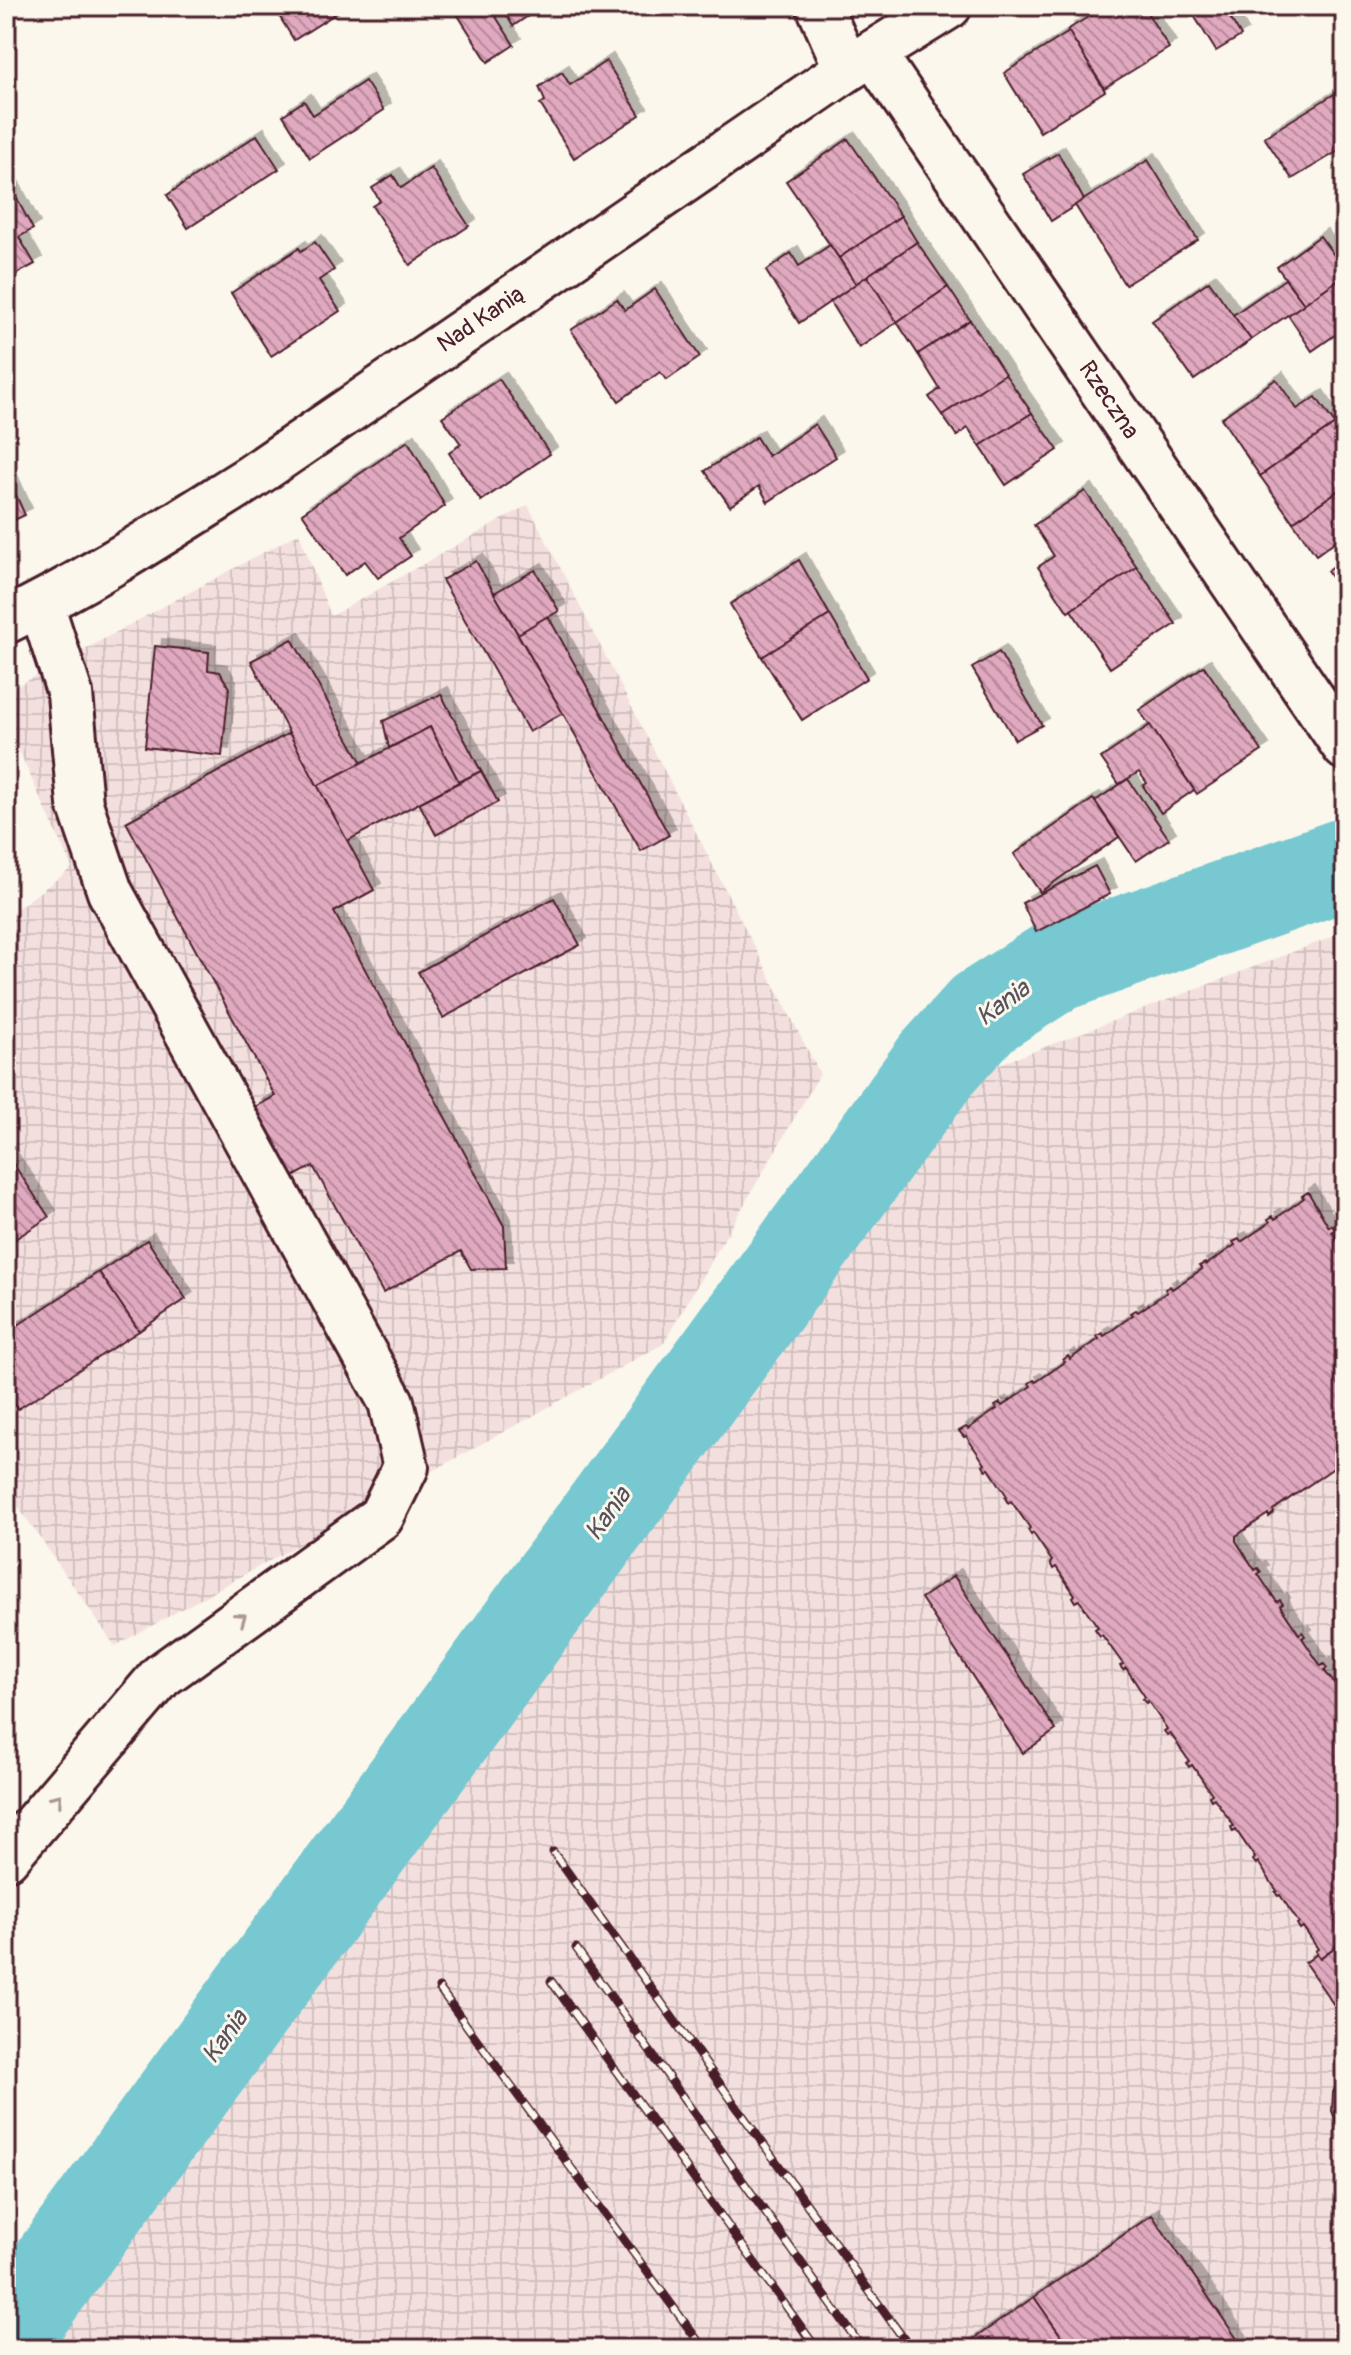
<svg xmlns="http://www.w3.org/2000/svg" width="1351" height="2355" font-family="Pangolin,sans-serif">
<defs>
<pattern id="industrial-grid" width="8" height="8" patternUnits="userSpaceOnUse" patternTransform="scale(2)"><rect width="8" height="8" fill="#f3e0de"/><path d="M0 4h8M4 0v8" fill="none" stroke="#d2c0bf"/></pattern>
<pattern id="building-back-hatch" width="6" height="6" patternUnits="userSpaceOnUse" patternTransform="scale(2)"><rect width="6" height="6" fill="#e0a9bf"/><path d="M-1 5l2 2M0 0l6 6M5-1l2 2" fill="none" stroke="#b8899b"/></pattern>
<filter id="shadow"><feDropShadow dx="7" dy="-7" stdDeviation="0" flood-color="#0004"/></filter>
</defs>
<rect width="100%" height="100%" fill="#fbf7ec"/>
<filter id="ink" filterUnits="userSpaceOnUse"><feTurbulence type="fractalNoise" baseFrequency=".0125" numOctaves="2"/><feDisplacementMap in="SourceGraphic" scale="16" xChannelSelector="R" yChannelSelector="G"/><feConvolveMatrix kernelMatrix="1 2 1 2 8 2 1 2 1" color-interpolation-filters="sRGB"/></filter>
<g filter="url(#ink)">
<!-- industrial -->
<g fill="url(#industrial-grid)">
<polygon points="528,505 820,1074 663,1344 115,1646 6,1489 6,917 72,868 6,722 6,692 299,533 331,616"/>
<polygon points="1345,932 1345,2349 53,2349 982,1071"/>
</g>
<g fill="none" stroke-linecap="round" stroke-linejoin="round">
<!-- river -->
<polyline stroke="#77c8d1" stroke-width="92" points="6,2336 937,1064 983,1013 1056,966 1345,864"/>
</g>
<!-- building -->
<g fill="url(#building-back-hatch)" stroke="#4a1f2b" stroke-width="2" filter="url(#shadow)">
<polygon points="273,6 346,6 346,7 294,40"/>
<polygon points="452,6 489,6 514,45 488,62"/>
<polygon points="501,6 543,6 513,26"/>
<polygon points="1106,6 1143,6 1169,48 1104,88 1067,30"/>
<polygon points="1188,6 1223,6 1241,36 1216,51"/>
<polygon points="1069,32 1105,91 1040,132 1004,73"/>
<polygon points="606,61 640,115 574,158 540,104 545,101 539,87 562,72 570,85"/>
<polygon points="365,81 384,110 310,158 283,115 304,101 313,115"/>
<polygon points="1334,94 1345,111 1345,147 1292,179 1264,137"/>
<polygon points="257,135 279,169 188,228 167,195"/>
<polygon points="848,139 901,216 839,258 786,181"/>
<polygon points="1058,153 1084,200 1051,221 1023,174"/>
<polygon points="1148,160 1198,240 1125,285 1075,205"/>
<polygon points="431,168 469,226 410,265 372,206 380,201 372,188 393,175 401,188"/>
<polygon points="9,184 33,229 19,237 35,264 15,275 6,260 6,186"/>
<polygon points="901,216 917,242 856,284 839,258"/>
<polygon points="1320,236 1334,255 1345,247 1345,275 1304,304 1277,267"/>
<polygon points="315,242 334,270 319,280 340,311 271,356 231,293 299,248 301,251"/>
<polygon points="917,242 948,287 897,322 867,276"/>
<polygon points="830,245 856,284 799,323 766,271 791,253 799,266"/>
<polygon points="1345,275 1345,328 1312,351 1288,315"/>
<polygon points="867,276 897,322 859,348 830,302"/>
<polygon points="1285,279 1304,304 1251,340 1233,315"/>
<polygon points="1209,281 1251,340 1194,380 1152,321"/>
<polygon points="948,287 970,320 918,354 897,322"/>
<polygon points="655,289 700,357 667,380 660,372 619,401 571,330 617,299 625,310"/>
<polygon points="970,320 1005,374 942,415 929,397 940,389 918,354"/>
<polygon points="1005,374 1032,413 980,446 968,428 957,436 942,415"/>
<polygon points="499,379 550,454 481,501 449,453 461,444 442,417"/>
<polygon points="1276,379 1297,409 1316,397 1335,424 1260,476 1221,418"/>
<polygon points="1032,413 1058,450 1006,485 980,446"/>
<polygon points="1345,417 1345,486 1293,522 1260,476"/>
<polygon points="815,424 836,457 768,502 759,486 730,506 705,471 756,437 768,456"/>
<polygon points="408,441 445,506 399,538 411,556 378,578 365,561 345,575 302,513"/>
<polygon points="6,473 25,515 6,524"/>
<polygon points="1345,486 1345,534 1316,555 1293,522"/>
<polygon points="1085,491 1137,567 1068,612 1038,567 1054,556 1034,525"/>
<polygon points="1345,558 1345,598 1327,571"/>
<polygon points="799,560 830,615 762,657 730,604"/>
<polygon points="476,561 563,713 529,732 442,580"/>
<polygon points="1137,567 1176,624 1110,668 1071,610"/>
<polygon points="535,570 559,611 518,634 494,593"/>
<polygon points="830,615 867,678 802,720 762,657"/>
<polygon points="548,616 669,835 641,851 518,634"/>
<polygon points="292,639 362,763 317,786 251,661"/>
<polygon points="155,646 209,652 208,670 220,672 229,688 222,756 145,747"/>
<polygon points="999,652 1042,725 1015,740 972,668"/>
<polygon points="1204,666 1262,751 1197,794 1139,710"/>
<polygon points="441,694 481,771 459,782 430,727 389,748 383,721"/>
<polygon points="1150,725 1194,790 1161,813 1143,786 1147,783 1139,772 1119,784 1101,758"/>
<polygon points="430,727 459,782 347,841 317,786"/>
<polygon points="289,733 374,890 334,912 504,1226 506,1268 471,1269 461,1251 383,1293 313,1166 293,1177 255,1107 275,1096 126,822"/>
<polygon points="481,771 498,802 436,835 419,803"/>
<polygon points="1128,779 1169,839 1136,861 1095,801"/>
<polygon points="1093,799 1119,837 1040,892 1014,854"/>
<polygon points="1095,866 1110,894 1036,932 1022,903"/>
<polygon points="554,898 580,945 443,1018 418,972"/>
<polygon points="6,1153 49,1217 6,1245"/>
<polygon points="1308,1192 1329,1227 1332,1225 1335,1230 1332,1232 1345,1251 1345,1460 1340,1463 1342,1466 1337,1469 1335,1467 1273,1510 1274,1513 1269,1517 1268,1514 1236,1536 1236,1541 1255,1570 1258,1568 1261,1572 1258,1574 1277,1602 1280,1600 1283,1604 1280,1606 1299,1634 1302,1632 1305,1636 1302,1638 1321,1666 1324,1664 1327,1668 1324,1670 1345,1697 1345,1940 1320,1958 1315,1951 1318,1949 1303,1927 1300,1929 1297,1924 1299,1923 1280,1895 1278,1896 1275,1892 1277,1891 1258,1862 1256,1864 1253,1860 1255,1858 1236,1830 1233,1832 1231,1827 1234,1826 1214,1798 1211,1800 1209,1796 1212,1794 1192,1765 1189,1767 1186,1763 1189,1761 1170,1733 1167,1735 1164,1731 1167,1729 1148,1701 1146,1703 1142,1699 1145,1697 1126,1668 1123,1670 1120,1666 1123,1664 1102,1635 1100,1636 1095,1629 1098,1627 1079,1600 1076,1602 1073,1597 1075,1595 1056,1567 1053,1569 1050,1563 1052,1561 1033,1533 1031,1535 1028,1530 1030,1528 1011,1501 1008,1503 1005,1498 1007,1496 989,1469 986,1470 983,1465 985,1464 966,1436 964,1437 959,1431 966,1427 968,1429 997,1409 995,1406 1000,1403 1002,1406 1031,1386 1029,1383 1034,1380 1036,1382 1065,1362 1063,1360 1068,1356 1070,1359 1099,1339 1097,1336 1102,1333 1104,1336 1133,1315 1131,1313 1136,1310 1138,1312 1167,1292 1165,1289 1170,1286 1172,1289 1202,1269 1199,1266 1205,1263 1206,1265 1235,1245 1233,1242 1239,1239 1241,1242 1270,1222 1268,1219 1273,1216 1275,1219 1304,1198 1302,1196"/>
<polygon points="147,1240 186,1299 139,1331 99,1272"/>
<polygon points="99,1272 139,1331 18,1409 6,1391 6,1333"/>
<polygon points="954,1576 1056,1730 1023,1753 921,1598"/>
<polygon points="1345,1940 1345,2021 1305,1963 1317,1954 1320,1958"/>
<polygon points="1345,2071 1345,2135 1339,2129 1332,2111 1333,2092"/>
<polygon points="1152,2215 1244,2349 1070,2349 1034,2297"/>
<polygon points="1034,2297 1070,2349 959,2349"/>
</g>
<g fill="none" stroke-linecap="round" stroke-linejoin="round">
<!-- minor casing -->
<g stroke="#4a1f2b" stroke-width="50">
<g id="minor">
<polyline points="819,6 847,69"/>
<polyline points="873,53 1345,747"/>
<polyline points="6,1858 161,1676 381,1517 406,1467 391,1402 110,892 80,804 70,694 41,604"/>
</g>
</g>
<!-- tertiary casing -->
<g stroke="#4a1f2b" stroke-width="50">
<path id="tertiary" d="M6 621C91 580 170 528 250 478L847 69 949 6"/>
</g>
<!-- minor -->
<use href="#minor" stroke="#fbf7ec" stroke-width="44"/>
<!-- tertiary -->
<use href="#tertiary" stroke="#fbf7ec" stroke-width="44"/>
<!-- rail casing -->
<g stroke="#4a1f2b" stroke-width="9">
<g id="rail">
<polyline points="553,1852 911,2349"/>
<polyline points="576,1948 863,2349"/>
<polyline points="551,1981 817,2349"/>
<polyline points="439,1988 704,2349"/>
</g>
</g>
<!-- rail -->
<use href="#rail" stroke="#fbf7ec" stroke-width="6" stroke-dasharray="18" stroke-linecap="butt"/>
</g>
<!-- one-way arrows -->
<defs><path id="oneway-chevron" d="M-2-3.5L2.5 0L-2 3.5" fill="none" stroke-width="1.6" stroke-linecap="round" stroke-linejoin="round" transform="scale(2)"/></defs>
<g stroke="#ab9695">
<use href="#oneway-chevron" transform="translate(241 1618) rotate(-36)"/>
<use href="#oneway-chevron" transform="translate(57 1799) rotate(-50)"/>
</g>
</g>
<g text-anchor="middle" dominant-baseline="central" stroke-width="6" stroke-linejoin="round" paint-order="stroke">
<!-- street labels -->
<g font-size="24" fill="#4a1f2b" stroke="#fbf7ec">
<text transform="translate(481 319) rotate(-34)">Nad Kanią</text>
<text transform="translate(1109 400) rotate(56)">Rzeczna</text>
</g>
<!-- water labels -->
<g font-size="26" font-style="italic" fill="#58525d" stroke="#fbf7ec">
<text transform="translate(1003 1003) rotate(-36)">Kania</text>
<text transform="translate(608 1514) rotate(-54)">Kania</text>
<text transform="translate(225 2037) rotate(-54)">Kania</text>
</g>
</g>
<!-- margin -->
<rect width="1351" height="2355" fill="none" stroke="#fbf7ec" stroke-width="32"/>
<rect x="16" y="16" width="1319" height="2323" fill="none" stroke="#4a1f2b" stroke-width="3" filter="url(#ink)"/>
</svg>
